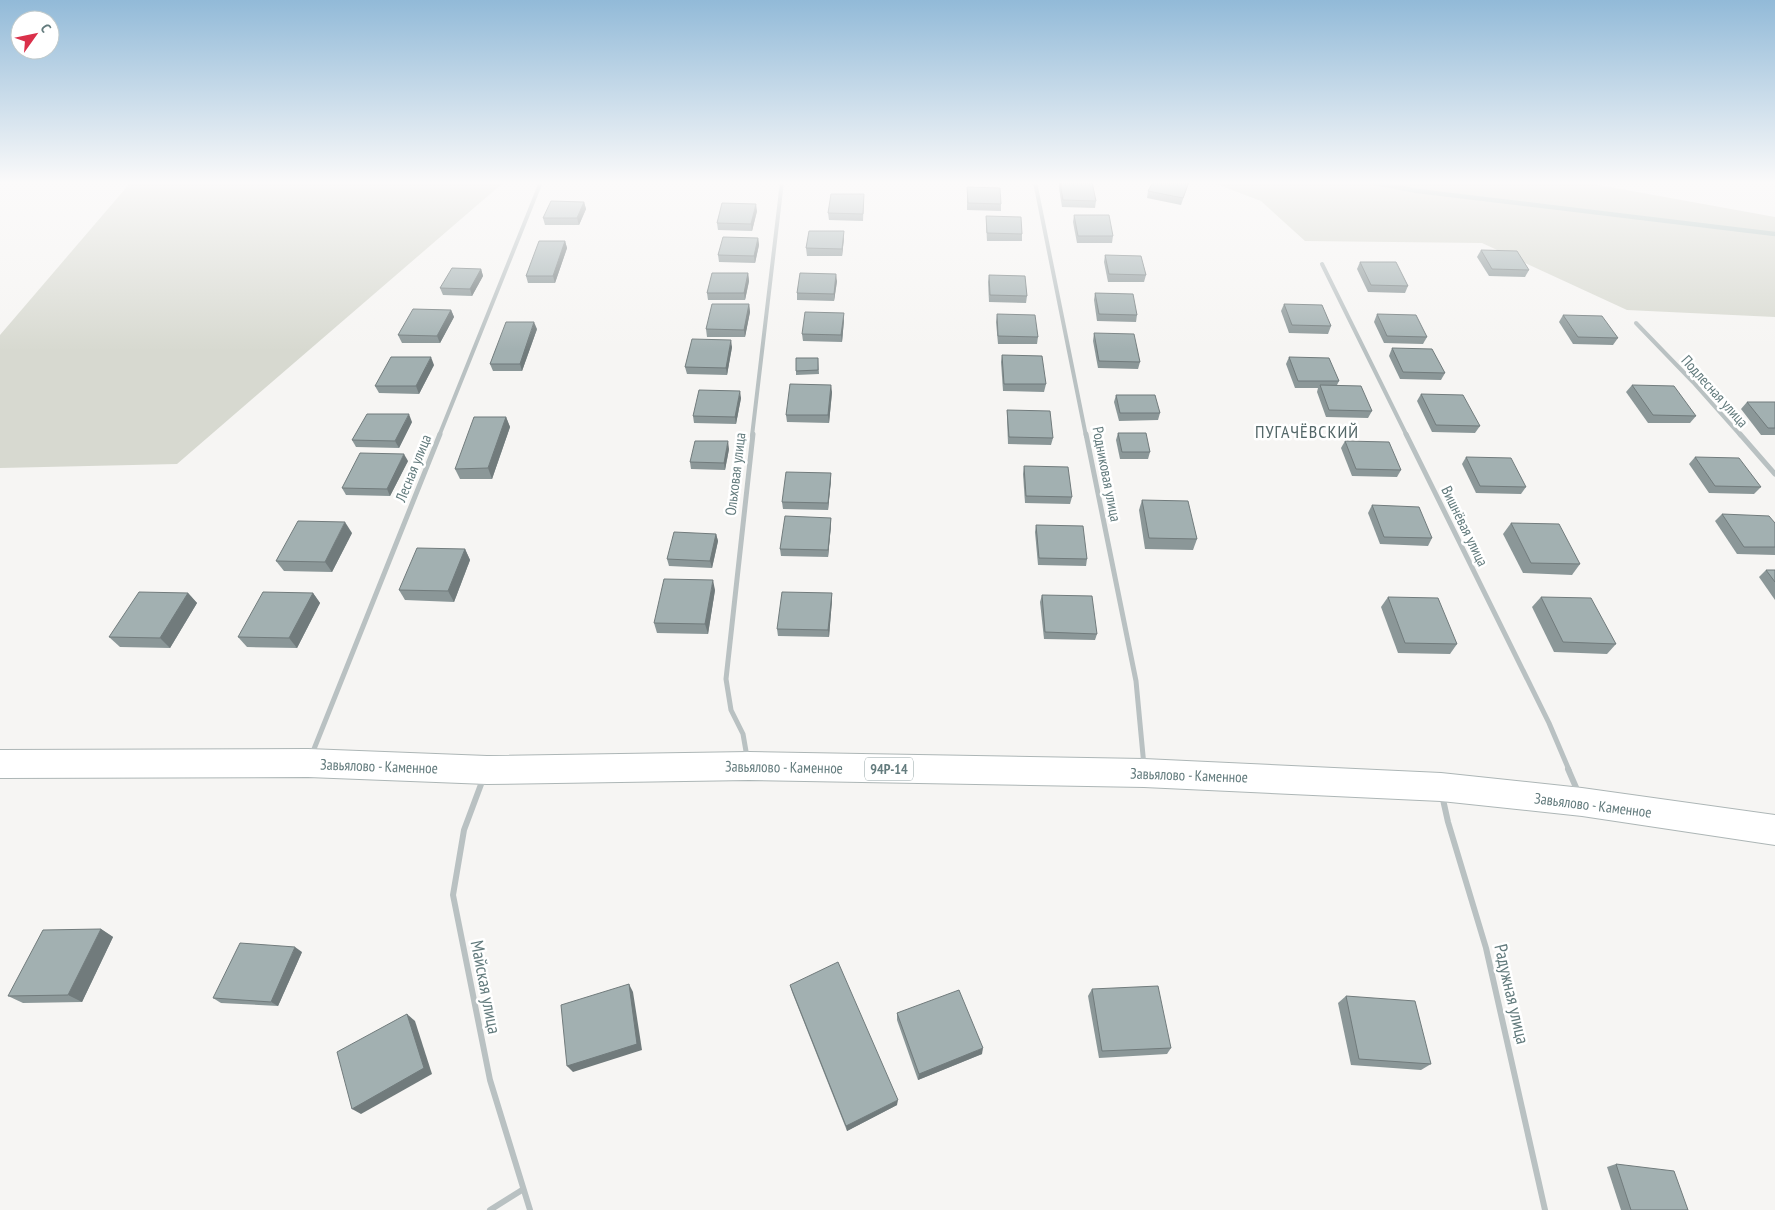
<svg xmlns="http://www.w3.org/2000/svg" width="1775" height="1210" font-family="'PT Sans Narrow',sans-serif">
<rect width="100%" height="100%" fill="#f6f5f3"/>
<!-- green -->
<g fill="#d7d9d0">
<polygon points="131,182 504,182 177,464 0,468 0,335"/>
<polygon points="1211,182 1582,182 1775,217 1775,317 1627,310 1482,243 1305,241 1261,201"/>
</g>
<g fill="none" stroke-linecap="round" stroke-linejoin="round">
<!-- stream -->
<polyline stroke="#b1c3c0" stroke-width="4.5" points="1370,182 1417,191 1775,234"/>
<!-- primary casing -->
<g stroke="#adb6b6" stroke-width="2">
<polygon id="primary" points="308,749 487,756 749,752 1144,759 1441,773 1582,788 1775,815 1775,845 1582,816 1441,801 1144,787 749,780 487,784 308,777 0,778 0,750"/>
</g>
<!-- minor-far2 -->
<g stroke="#b9c1c2" stroke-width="4">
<polyline points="1035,182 1086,436"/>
<polyline points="1322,264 1407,436"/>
<polyline points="1636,323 1693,382 1741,436"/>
<polyline points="439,436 541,182"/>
<polyline points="752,436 782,182"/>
</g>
<!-- minor-far1 -->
<g stroke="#b9c1c2" stroke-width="5">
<polyline points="1086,434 1136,681 1144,766"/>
<polyline points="1406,434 1549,723 1569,770"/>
<polyline points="1740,434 1775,474"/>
<polyline points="312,754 440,434"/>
<polyline points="747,757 743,734 731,710 726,679 753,434"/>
</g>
<!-- minor -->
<g stroke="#b9c1c2" stroke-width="6">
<polyline points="1568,769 1578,792"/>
<polyline points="483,779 464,830 453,895 490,1080 530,1210"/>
<polyline points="1442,795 1448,822 1486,948 1545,1210"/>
<polyline points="490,1210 522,1190"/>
</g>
<!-- primary -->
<use href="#primary" fill="#fff" fill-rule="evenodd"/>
</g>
<!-- wall -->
<g fill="#8b9798">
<polygon points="1059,182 1096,201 1095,208 1062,207 1059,188"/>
<polygon points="1153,182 1189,182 1181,205 1147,198 1148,191"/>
<polygon points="967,187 1001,204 1001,211 967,210"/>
<polygon points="864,194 863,221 829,220 828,213"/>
<polygon points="584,202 586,209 579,225 545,225 543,218"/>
<polygon points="757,211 752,231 718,230 717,223"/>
<polygon points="1074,215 1113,236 1112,243 1077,243 1073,222"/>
<polygon points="986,216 1022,234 1022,241 987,241 986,223"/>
<polygon points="758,238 759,245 755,263 719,262 718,255"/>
<polygon points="844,238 842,256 807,256 806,248"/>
<polygon points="565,241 567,248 555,283 528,283 526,276"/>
<polygon points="1481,250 1529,270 1525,277 1489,276 1477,257"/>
<polygon points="1105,255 1146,275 1144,282 1108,282 1104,262"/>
<polygon points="1360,262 1408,286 1405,293 1368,292 1357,269"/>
<polygon points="481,269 483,276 472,296 443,295 440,288"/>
<polygon points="748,273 749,281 745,300 708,300 707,293"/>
<polygon points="989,275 1027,296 1026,303 989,302 988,282"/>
<polygon points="837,281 834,301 797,300 797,293"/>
<polygon points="1095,293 1137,315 1136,322 1097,321 1094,300"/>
<polygon points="749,304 750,312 745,337 707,337 706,329"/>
<polygon points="1284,304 1331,326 1328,334 1289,333 1281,311"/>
<polygon points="451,310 454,317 440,343 402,343 398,335"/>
<polygon points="997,314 1038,337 1037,344 998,344 996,322"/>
<polygon points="1377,314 1427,337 1423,344 1384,343 1374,322"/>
<polygon points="1563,315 1618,338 1613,345 1573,344 1559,322"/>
<polygon points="844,320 842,342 803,341 802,334"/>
<polygon points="537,329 522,371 493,371 490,364"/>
<polygon points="1094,333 1140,362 1138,369 1098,368 1093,341"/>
<polygon points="732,347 727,375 687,374 685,367"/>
<polygon points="1392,348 1445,373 1441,380 1400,379 1389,356"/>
<polygon points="1002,355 1046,384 1044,392 1003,391 1001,362"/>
<polygon points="1289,357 1339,381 1337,385 1372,411 1368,418 1326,417 1317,392 1318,388 1295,388 1286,364"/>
<polygon points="818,358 819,374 796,375 796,371"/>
<polygon points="434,365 419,394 379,393 375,386"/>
<polygon points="1632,385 1696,416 1690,423 1648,423 1626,392"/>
<polygon points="832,392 829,423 787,422 786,415"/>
<polygon points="1421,394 1480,426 1475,433 1432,432 1417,401"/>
<polygon points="1116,395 1160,413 1158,420 1119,421 1114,402"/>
<polygon points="741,398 736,424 694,423 693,416"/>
<polygon points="1747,402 1775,402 1775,435 1761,435 1741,409"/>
<polygon points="1007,410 1053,438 1051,445 1008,444 1007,418"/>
<polygon points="506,417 510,427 492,479 460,479 455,469"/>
<polygon points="412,422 399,448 356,447 352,440"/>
<polygon points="1118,433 1150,452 1148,459 1120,459 1116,440"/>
<polygon points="1345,441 1401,470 1397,477 1352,476 1341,448"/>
<polygon points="729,449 725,470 691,469 690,462"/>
<polygon points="1466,457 1526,487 1521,494 1476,493 1462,464"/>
<polygon points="1695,457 1761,487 1754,494 1709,493 1689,464"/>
<polygon points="408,461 390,496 346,495 342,488"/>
<polygon points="1024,466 1072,497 1070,504 1025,503 1023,474"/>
<polygon points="831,473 831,480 828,510 783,509 782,502"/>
<polygon points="1142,500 1197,539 1193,550 1145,549 1139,510"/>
<polygon points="1372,505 1432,538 1428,546 1380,544 1368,513"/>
<polygon points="1722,514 1775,523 1775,555 1737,554 1715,521"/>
<polygon points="831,518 831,525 828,557 781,556 780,549"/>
<polygon points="1511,523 1580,564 1572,575 1523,573 1503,534"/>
<polygon points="1036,525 1087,559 1086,566 1038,565 1035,532"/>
<polygon points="352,533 332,572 284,571 276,561"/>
<polygon points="716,534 718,541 712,568 669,566 667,559"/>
<polygon points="465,549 470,560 454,602 405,600 399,590"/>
<polygon points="1766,570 1775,570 1775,600 1759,577"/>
<polygon points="715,590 708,634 657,633 654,623"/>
<polygon points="188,593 197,603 170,648 120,647 109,637"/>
<polygon points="313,593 320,603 297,648 247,647 238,637"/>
<polygon points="832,593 832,600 829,637 778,636 777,629"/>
<polygon points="1042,595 1097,634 1095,640 1044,639 1040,602"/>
<polygon points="1388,597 1457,644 1450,654 1398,653 1381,607"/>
<polygon points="1541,597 1616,644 1607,654 1554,652 1532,607"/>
<polygon points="101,929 113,937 82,1002 23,1003 8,996"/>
<polygon points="302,952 278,1006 221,1003 213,998"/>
<polygon points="790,985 897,1105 847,1131 792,992"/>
<polygon points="1092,989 1171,1048 1167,1054 1099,1058 1088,996"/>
<polygon points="1346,996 1431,1064 1421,1070 1351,1065 1338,1003"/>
<polygon points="897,1013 982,1054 918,1080 897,1020"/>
<polygon points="1616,1164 1688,1210 1621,1210 1607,1167"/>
</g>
<!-- shaded-wall -->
<g fill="#717b7c">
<polygon points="584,202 586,209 579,225 577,218"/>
<polygon points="756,204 757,211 752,231 751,224"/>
<polygon points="844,231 844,238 842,256 842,249"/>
<polygon points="758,238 759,245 755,263 754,256"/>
<polygon points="565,241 567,248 555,283 553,276"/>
<polygon points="481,269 483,276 472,296 470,289"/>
<polygon points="748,273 749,281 745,300 744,293"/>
<polygon points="836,274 837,281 834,301 834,294"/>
<polygon points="749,304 750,312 745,337 744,330"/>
<polygon points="451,310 454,317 440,343 437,336"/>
<polygon points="844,313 844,320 842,342 841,335"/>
<polygon points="534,322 537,329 522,371 520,364"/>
<polygon points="731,340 732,347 727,375 726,368"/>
<polygon points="431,357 434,365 419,394 416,386"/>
<polygon points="831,385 832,392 829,423 828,415"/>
<polygon points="740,391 741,398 736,424 735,417"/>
<polygon points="409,414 412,422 399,448 395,441"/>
<polygon points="506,417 510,427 492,479 488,468"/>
<polygon points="728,441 729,449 725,470 724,463"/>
<polygon points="404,454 408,461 390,496 387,489"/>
<polygon points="831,473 831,480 828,510 828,503"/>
<polygon points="831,518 831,525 828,557 828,550"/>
<polygon points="345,522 352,533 332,572 325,562"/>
<polygon points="716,534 718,541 712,568 710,561"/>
<polygon points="465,549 470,560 454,602 448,591"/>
<polygon points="713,580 715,590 708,634 705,624"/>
<polygon points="188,593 197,603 170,648 160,638"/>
<polygon points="313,593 320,603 297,648 289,638"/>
<polygon points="832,593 832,600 829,637 828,630"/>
<polygon points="101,929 113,937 82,1002 68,995"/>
<polygon points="295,947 302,952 278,1006 271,1002"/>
<polygon points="629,984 633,992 642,1050 573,1072 567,1066"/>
<polygon points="407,1014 415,1021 432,1074 361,1114 352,1109"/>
<polygon points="983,1048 982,1054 918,1080 919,1074"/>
<polygon points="898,1100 897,1105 847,1131 846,1126"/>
</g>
<!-- building -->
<g fill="#a2b0b1" stroke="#717b7c">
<polygon points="1060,182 1092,182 1096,201 1063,200"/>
<polygon points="1153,182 1189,182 1183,198 1148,191"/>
<polygon points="967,187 1000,188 1001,204 968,203"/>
<polygon points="831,194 864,194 863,214 828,213"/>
<polygon points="551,201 584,202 577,218 543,218"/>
<polygon points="722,203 756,204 751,224 717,223"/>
<polygon points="1074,215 1109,215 1113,236 1078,236"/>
<polygon points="986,216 1021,217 1022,234 987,233"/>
<polygon points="809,231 844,231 842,249 806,248"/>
<polygon points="723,237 758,238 754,256 718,255"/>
<polygon points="539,241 565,241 553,276 526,276"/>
<polygon points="1481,250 1517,251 1529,270 1492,269"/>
<polygon points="1105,255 1141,256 1146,275 1109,274"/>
<polygon points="1360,262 1396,262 1408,286 1371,285"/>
<polygon points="452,268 481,269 470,289 440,288"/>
<polygon points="712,273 748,273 744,293 707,293"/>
<polygon points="800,273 836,274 834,294 797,293"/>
<polygon points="989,275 1025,276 1027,296 990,295"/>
<polygon points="1095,293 1133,294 1137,315 1099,314"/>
<polygon points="712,304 749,304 744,330 706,329"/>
<polygon points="1284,304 1322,305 1331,326 1292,325"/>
<polygon points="413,309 451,310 437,336 398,335"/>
<polygon points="805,312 844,313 841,335 802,334"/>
<polygon points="997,314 1035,315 1038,337 998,336"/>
<polygon points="1377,314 1416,315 1427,337 1387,336"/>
<polygon points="1563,315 1602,316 1618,338 1578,337"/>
<polygon points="506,322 534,322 520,364 490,364"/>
<polygon points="1094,333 1134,334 1140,362 1099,361"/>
<polygon points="692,339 731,340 726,368 685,367"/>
<polygon points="1392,348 1432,349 1445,373 1403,372"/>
<polygon points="1002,355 1042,356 1046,384 1004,384"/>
<polygon points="391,357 431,357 416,386 375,386"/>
<polygon points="1289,357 1329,358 1339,381 1298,381"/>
<polygon points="796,358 818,358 818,370 796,371"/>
<polygon points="790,384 831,385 828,415 786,415"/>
<polygon points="1320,385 1361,386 1372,411 1329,410"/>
<polygon points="1632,385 1674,386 1696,416 1653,415"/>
<polygon points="699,390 740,391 735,417 693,416"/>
<polygon points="1421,394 1463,395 1480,426 1436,425"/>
<polygon points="1116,395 1155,395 1160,413 1120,413"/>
<polygon points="1747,402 1775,402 1775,428 1768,428"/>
<polygon points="1007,410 1050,411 1053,438 1009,437"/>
<polygon points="367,414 409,414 395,441 352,440"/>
<polygon points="474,417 506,417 488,468 455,469"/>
<polygon points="1118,433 1146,433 1150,452 1122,452"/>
<polygon points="695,441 728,441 724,463 690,462"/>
<polygon points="1345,441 1389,442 1401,470 1356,469"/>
<polygon points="360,453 404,454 387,489 342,488"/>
<polygon points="1466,457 1511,458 1526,487 1480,486"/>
<polygon points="1695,457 1739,458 1761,487 1715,486"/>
<polygon points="1024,466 1068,467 1072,497 1026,496"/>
<polygon points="786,472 831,473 828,503 782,502"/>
<polygon points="1142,500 1188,501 1197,539 1149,538"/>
<polygon points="1372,505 1419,507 1432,538 1384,537"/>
<polygon points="1722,514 1769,516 1775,523 1775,547 1744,547"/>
<polygon points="785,516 831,518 828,550 780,549"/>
<polygon points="298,521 345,522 325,562 276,561"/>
<polygon points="1511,523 1559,524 1580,564 1531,563"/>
<polygon points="1036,525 1083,526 1087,559 1039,558"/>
<polygon points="674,532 716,534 710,561 667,559"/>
<polygon points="417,548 465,549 448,591 399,590"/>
<polygon points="1766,570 1775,570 1775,582"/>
<polygon points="664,579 713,580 705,624 654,623"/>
<polygon points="139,592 188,593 160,638 109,637"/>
<polygon points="263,592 313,593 289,638 238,637"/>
<polygon points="782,592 832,593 828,630 777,629"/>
<polygon points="1042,595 1092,596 1097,634 1045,632"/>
<polygon points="1388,597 1438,598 1457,644 1405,643"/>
<polygon points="1541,597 1591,598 1616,644 1563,642"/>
<polygon points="101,929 68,995 8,996 43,930"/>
<polygon points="240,943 295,947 271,1002 213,998"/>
<polygon points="838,962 898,1100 846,1126 790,985"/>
<polygon points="629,984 637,1044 567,1066 561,1005"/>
<polygon points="1158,986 1171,1048 1102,1051 1092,989"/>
<polygon points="959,990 983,1048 919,1074 897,1013"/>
<polygon points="1346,996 1415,1001 1431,1064 1359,1059"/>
<polygon points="407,1014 424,1068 352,1109 337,1052"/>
<polygon points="1616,1164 1674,1171 1688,1210 1631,1210"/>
</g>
<!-- sky -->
<linearGradient id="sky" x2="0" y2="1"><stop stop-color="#92bad8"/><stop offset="0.52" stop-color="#fbfafa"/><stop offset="1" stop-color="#fbfafa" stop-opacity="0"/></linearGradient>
<rect width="1775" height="351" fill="url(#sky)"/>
<g text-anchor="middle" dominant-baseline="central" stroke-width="5" stroke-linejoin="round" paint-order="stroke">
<!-- shield labels -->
<rect fill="#fff" stroke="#92a3a4" stroke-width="1" x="865" y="757.5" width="48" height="23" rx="4"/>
<g font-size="14" font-weight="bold" fill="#637b7d">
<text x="889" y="769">94Р-14</text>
</g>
<!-- street labels -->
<g font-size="15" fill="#637b7d" stroke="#fff">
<text transform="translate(1715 391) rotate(48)">Подлесная улица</text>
<text transform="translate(413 468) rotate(-68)">Лесная улица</text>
<text transform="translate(735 474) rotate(-83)">Ольховая улица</text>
<text transform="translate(1107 474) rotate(79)">Родниковая улица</text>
<text transform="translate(1465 526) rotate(64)">Вишнёвая улица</text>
<text transform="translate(379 766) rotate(2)">Завьялово - Каменное</text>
<text transform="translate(784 767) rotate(1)">Завьялово - Каменное</text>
<text transform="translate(1189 775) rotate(2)">Завьялово - Каменное</text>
<text transform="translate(1593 805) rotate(7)">Завьялово - Каменное</text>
</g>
<!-- quarter labels -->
<g font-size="18" letter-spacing="1" fill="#546768" stroke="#fff">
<text x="1307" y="431">ПУГАЧЁВСКИЙ</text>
</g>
<!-- near-street labels -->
<g font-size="18" fill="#637b7d" stroke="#fff">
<text transform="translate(486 987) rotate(79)">Майская улица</text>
<text transform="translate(1512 994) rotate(77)">Радужная улица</text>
</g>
</g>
<!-- north arrow -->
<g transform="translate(35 35) rotate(57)"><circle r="24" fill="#ffffff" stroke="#c1cacb"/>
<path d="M0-4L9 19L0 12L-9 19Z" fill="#da304a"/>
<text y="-8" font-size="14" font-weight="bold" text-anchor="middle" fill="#637b7d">С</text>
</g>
</svg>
